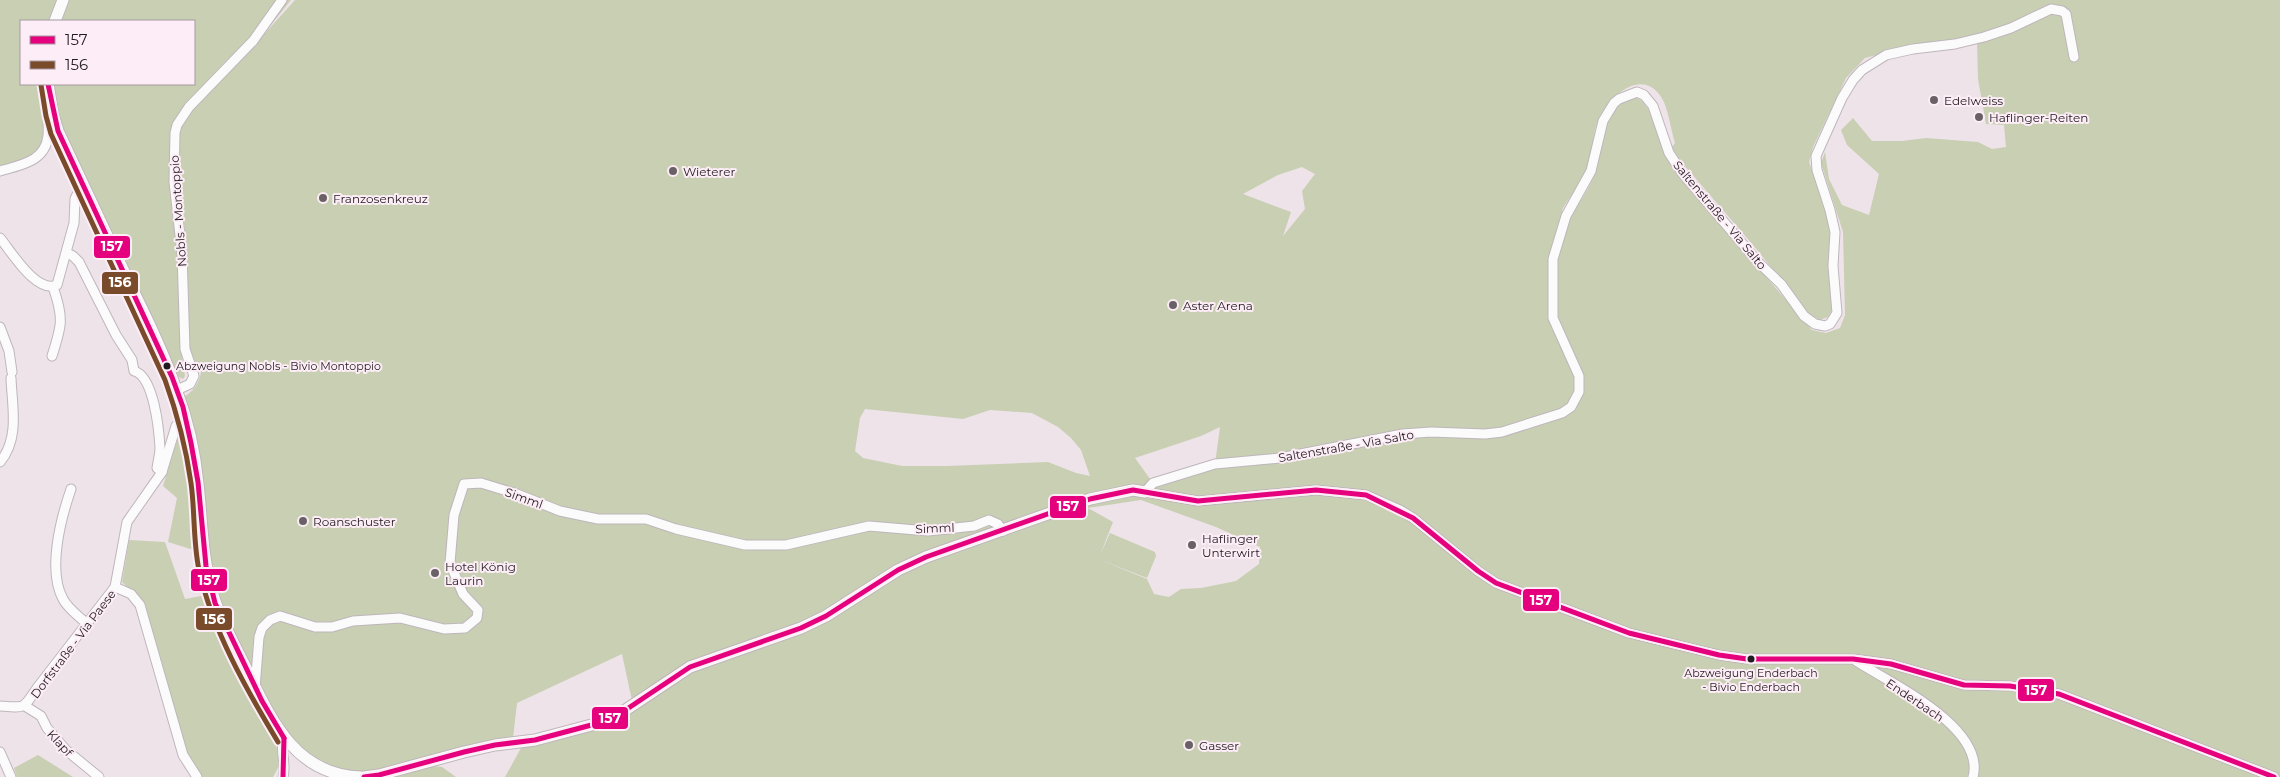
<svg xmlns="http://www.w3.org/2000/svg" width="2280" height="777" font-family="Montserrat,sans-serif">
<rect width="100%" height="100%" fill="#eee3e9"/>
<!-- green -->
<g fill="#c8cfb3" fill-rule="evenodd">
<path d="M0 0H291L258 41 295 0H2280V777H505L521 748 613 723 634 710 622 654 517 703 513 738 432 754 433 766 442 767 456 777H355C343 765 337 769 322 763 307 757 296 744 284 733L276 742 279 766 273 777H202L186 752 140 600 122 582 129 540 165 542 185 599 207 595 200 552 168 542 177 498 163 486 180 431 174 401C188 397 199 387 201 372L190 352 187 249 180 188 173 187 178 251 182 358 185 376 183 379 179 377 169 358 63 129 44 133C40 160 23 161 0 169ZM21 21H194V84H21ZM1977 41 1978 79 1986 124 2004 125 2006 147 1992 149 1978 142 1926 138 1902 141H1872L1853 118 1841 130 1847 145 1879 174 1869 215 1842 205 1829 179 1825 152 1821 163 1843 232 1845 315 1840 328 1826 333 1812 330C1763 273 1712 216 1667 155 1654 137 1657 112 1638 98 1604 100 1604 143 1597 168 1592 184 1582 199 1573 213L1565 214 1562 210C1569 197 1580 185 1586 171 1594 153 1591 133 1600 116 1613 92 1646 66 1664 102 1669 114 1671 130 1675 143L1672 147 1678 158 1753 245 1809 314 1820 320 1828 317 1833 309 1830 281 1831 248 1828 213 1809 162 1813 147 1846 78 1865 58 1910 46ZM1302 167 1315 174 1302 191 1305 209 1283 236 1291 212 1243 194 1278 175ZM865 409 963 419 990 410 1032 413 1058 427 1071 438 1081 450 1090 476 1076 473 1048 462 947 466H902L863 458 855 451 860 418ZM1220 427 1215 464 1153 483 1135 458 1201 436ZM1365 492 1389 500 1411 512 1381 506 1360 499 1317 494ZM1141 500 1216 527 1260 547 1259 564 1236 581 1201 588 1181 589 1169 597 1154 594 1147 579 1098 559 1147 578 1156 556 1155 552 1110 533 1100 555 1113 522 1088 508Z"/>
<polygon points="38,755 73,777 17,777 14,768"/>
</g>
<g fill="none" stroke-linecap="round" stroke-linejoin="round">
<!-- minor casing -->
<g stroke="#beb6bb" stroke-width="11">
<g id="minor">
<polyline points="2074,57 2066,14 2062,11 2051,9 2011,28 1984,37 1955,44 1913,49 1886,55 1862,70 1853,80 1842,98 1816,156 1817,170 1830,210 1835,232 1833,266 1837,313 1830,324 1825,326 1815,324 1804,316 1781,284 1758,262 1683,174 1669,153 1653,106 1644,95 1637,92 1619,99 1614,103 1603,121 1591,171 1566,216 1553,259 1553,318 1579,376 1579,392 1571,407 1562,413 1502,432 1485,434 1431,432 1403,434 1280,458 1215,464 1153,483 1145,492 1198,501 1316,490 1366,495 1400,510 1413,518 1478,571 1496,583 1629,633 1719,655 1747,659 1853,659 1891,664 1964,685 2010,686 2059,694 2274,777"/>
<path d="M0 171C20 165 45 162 48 136 49 126 47 117 49 108"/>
<path d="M0 238C11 251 36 294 57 285L74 223 75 199 82 183"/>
<path d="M67 253 73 256 79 262 116 335 132 360 134 371C154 376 159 430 160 448 160 454 158 461 157 468L162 472"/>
<polyline points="0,327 9,351 12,372"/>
<path d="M52 356C62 325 64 318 53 287"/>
<polyline points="177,390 190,384 194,376 185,349 182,253 174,182 175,133 177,125 189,107 253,41 282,0"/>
<path d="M0 462C20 438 12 406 11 378"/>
<path d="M71 489C61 518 47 570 63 599 68 609 79 616 87 624"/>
<polyline points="115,587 131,594 140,605 183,755 197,777"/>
<path d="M1856 661C1890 683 1986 727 1973 777"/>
<polyline points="255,688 259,637 262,628 270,620 280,616 315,627 332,627 353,621 400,618 444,629 465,628 477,618 478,610 463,594 450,563 454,515 464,484 481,483 517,494 560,511 598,519 646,519 676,529 745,545 786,545 869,526 928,531 974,526 989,520 998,524 1003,531"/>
<path d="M0 706C26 708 23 709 37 688L115 587 127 522 162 472 176 426 181 420 185 418"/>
<polyline points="25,706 41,716 47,728 66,750 99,777"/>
<polyline points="0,752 11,777"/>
<path d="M283 777C287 763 279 751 284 738"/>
</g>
</g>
<!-- major casing -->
<g stroke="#beb6bb" stroke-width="13">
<g id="major">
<polyline points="55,21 63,0"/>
<path d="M48 84 53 115 58 131C81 180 104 229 127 278 145 315 164 353 177 392 188 421 195 453 198 484 202 519 202 554 211 588 218 615 232 640 244 664 270 717 293 775 361 777"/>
<polyline points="364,777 379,775 464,752 495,745 535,740 599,723 624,711 690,667 801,628 826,616 898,570 926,557 1090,499 1133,490 1145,492"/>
</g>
</g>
<!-- minor -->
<use href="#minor" stroke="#fcfbfc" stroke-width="9"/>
<!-- major -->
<use href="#major" stroke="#fcfbfc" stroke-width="11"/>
<!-- bus-1 casing -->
<g stroke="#fdedf6" stroke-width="9">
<g id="bus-1">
<polyline points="48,84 58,131 172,377 183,407 191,443 198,482 206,566 215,603 262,701 284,738"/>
<polyline points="283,777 284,738"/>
<polyline points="364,777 379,775 464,752 495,745 535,740 599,723 624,711 690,667 801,628 826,616 898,570 926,557 1090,499 1133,490 1198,501 1316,490 1366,495 1413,518 1478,571 1496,583 1629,633 1719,655 1747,659 1853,659 1891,664 1964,685 2010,686 2059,694 2274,777"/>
</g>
</g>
<!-- bus-2 casing -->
<g stroke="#fdedf6" stroke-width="9">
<path id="bus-2" d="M41 85 46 116 51 134 165 380C177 413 186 448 191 483 195 511 193 542 199 570 212 629 246 689 278 742"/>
</g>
<!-- bus-1 -->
<use href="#bus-1" stroke="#e5007d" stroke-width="5"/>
<!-- bus-2 -->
<use href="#bus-2" stroke="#7a4b2a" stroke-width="5"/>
</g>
<!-- markers -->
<g fill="#696166" stroke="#fdedf6" stroke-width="2">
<circle cx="1934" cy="100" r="5"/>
<circle cx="1979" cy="117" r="5"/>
<circle cx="673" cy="171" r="5"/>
<circle cx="323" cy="198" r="5"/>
<circle cx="1173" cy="305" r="5"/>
<circle cx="303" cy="521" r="5"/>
<circle cx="1192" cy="545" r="5"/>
<circle cx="435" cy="573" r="5"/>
<circle cx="1189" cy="745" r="5"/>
</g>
<g fill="#211b1f" stroke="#fdedf6" stroke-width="2">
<circle cx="167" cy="366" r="4.5"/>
<circle cx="1751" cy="659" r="4.5"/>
</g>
<g text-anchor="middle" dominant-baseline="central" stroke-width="4" stroke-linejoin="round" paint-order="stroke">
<!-- bus labels -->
<g font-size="11" fill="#211b1f" stroke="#fdedf6" text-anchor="start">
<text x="176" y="366">Abzweigung Nobls - Bivio Montoppio</text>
<text x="1751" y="673" text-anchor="middle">Abzweigung Enderbach<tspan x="1751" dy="14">- Bivio Enderbach</tspan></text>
</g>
<!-- poi labels -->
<g font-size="12" fill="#211b1f" stroke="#fdedf6" text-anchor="start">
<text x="1944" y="100">Edelweiss</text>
<text x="1989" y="117">Haflinger-Reiten</text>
<text x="683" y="171">Wieterer</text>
<text x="333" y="198">Franzosenkreuz</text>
<text x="1183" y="305">Aster Arena</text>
<text x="313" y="521">Roanschuster</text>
<text x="1202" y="538">Haflinger<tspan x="1202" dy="14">Unterwirt</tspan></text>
<text x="445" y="566">Hotel König<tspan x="445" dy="14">Laurin</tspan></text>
<text x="1199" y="745">Gasser</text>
</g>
<!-- street labels -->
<g font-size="12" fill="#211b1f" stroke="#fdedf6">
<text transform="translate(178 211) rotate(-94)">Nobls - Montoppio</text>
<text transform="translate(1720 215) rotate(50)">Saltenstraße - Via Salto</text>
<text transform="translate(1346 446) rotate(-10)">Saltenstraße - Via Salto</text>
<text transform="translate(524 498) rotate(20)">Simml</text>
<text transform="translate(935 528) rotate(-2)">Simml</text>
<text transform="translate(73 644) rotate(-53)">Dorfstraße - Via Paese</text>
<text transform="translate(1915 700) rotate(34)">Enderbach</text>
<text transform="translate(60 743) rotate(47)">Klapf</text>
</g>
</g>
<g stroke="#fdedf6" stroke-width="2">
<rect x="93" y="235" width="38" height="24" rx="5" fill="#e5007d"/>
<rect x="101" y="271" width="38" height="24" rx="5" fill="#7a4b2a"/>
<rect x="1049" y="495" width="38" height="24" rx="5" fill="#e5007d"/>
<rect x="190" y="568" width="38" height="24" rx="5" fill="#e5007d"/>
<rect x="1522" y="588" width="38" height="24" rx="5" fill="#e5007d"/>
<rect x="195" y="607" width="38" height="24" rx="5" fill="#7a4b2a"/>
<rect x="2017" y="678" width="38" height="24" rx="5" fill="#e5007d"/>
<rect x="591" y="706" width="38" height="24" rx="5" fill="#e5007d"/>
</g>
<g font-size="14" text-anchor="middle" font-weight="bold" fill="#fff">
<text x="112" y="251">157</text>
<text x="120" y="287">156</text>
<text x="1068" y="511">157</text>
<text x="209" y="585">157</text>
<text x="1541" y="605">157</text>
<text x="214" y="624">156</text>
<text x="2036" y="695">157</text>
<text x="610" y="723">157</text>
</g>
<!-- legend -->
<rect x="20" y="20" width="175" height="65" fill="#fdedf6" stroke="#a599a0"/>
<rect x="30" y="36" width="25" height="8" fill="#e5007d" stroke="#a599a0"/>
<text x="65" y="45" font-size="15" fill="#211b1f">157</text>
<rect x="30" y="61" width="25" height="8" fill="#7a4b2a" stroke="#a599a0"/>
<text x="65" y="70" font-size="15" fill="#211b1f">156</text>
</svg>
